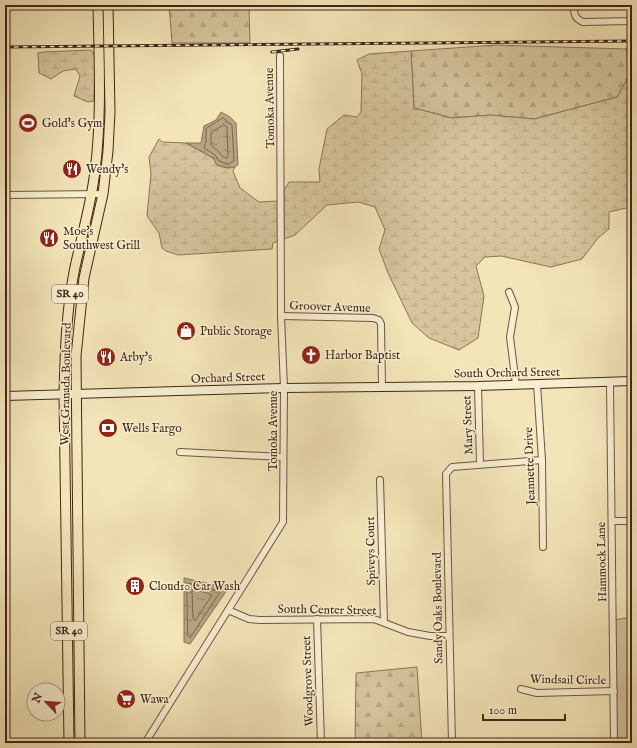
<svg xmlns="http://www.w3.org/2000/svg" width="637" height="748" font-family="'IM FELL English',serif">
<defs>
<pattern id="forest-firs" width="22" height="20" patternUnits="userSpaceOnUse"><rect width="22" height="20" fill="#d5c49c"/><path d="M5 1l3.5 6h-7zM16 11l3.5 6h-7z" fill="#b8a886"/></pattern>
<pattern id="wetland-marsh" width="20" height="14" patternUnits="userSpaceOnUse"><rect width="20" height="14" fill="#d5c49c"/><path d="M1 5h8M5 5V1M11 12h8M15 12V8" fill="none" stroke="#b8a886"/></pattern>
<pattern id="water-ripples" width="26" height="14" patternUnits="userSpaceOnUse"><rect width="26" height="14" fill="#b7a481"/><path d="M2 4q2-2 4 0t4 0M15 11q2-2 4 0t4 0" fill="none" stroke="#968569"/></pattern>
</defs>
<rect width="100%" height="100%" fill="#f3e5b8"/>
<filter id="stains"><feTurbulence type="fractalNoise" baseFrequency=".005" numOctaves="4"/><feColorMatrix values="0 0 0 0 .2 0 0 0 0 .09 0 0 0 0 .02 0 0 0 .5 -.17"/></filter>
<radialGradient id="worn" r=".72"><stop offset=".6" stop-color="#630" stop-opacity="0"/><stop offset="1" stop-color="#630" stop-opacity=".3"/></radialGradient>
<!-- forest -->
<g fill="url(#forest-firs)" stroke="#8c7459">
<polygon points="169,5 249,5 250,43 172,43"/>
<polygon points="496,45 626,49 631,72 617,97 534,119 490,115 452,118 414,108 411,51"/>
<polygon points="417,667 422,743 355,743 356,673"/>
</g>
<!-- wetland -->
<g fill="url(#wetland-marsh)" stroke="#8c7459">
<polygon points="626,49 632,49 632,211 626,208 609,212 609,229 598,238 582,259 551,267 501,256 485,257 476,266 484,296 478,338 459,350 429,338 412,323 388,273 379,249 385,230 375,207 358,202 327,205 295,235 284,239 284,190 289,182 320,182 319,169 327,129 344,115 357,117 361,112 362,74 357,60 369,54 411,51 414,108 452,118 490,115 534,119 617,97 631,72"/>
<polygon points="91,50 95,55 94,101 88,102 74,96 80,76 76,69 63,71 51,79 39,73 38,53 44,52"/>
<polygon points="159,139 162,142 186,143 213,158 217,165 227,168 235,167 233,171 240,188 259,202 278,201 278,241 273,243 272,249 178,255 166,251 162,248 159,233 147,216 151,174 149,157"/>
</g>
<!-- green -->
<polygon fill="#d5c49c" stroke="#8c7459" points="632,617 632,743 614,743 614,620"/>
<!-- water -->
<g fill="url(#water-ripples)" stroke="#897156">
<path d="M221 112 230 117 236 123 238 165C232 170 224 167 217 165L213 158 186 143H201L204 126 216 120Z"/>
<polygon points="184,578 224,587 227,590 190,644 184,642"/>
</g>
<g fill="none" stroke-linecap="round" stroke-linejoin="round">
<!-- shore -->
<g stroke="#7d644c" stroke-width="1">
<polygon points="223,118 232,125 234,161 228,164 219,161 215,155 204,148 206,142 206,129"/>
<polygon points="224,125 227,127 228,156 227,158 223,157 219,152 211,145 211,133"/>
<polygon points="187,583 202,586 220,592 190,638 188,636"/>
<polygon points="195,589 212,595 195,621 193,619 192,591"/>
</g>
<!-- street casing -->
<g stroke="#6f553e" stroke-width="8">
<g id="street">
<path d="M574 5C574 14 574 18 583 22L632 21"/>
<polyline points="5,195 103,194"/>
<polyline points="509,292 515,307 510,337 516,385"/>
<polyline points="281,316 373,318 379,320 381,324 382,386"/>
<polyline points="610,382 614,743"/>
<polyline points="537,384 542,460 543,547"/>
<polyline points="478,386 480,464"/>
<polyline points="180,452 283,457"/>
<polyline points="380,480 384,622"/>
<polyline points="613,521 632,521"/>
<polyline points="228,610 249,619 260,620 374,619 408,632 430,636 449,636"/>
<polyline points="317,619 321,743"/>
<polyline points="521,689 537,693 614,691"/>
<polyline points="145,743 283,522 284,388 281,316 280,56"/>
<polyline points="452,743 446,474 452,467 542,460"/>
</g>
</g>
<!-- secondary casing -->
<g stroke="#432516" stroke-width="10">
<polyline id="secondary" points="5,396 284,388 478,386 632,381"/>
</g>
<!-- primary casing -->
<g stroke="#432516" stroke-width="11">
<g id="primary">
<path d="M69 743 64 395C65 354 66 313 74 272 81 238 91 205 95 171 102 116 99 60 98 5"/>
<polyline points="80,743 76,356 84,278 103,194 108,151 110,112 108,5"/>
</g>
</g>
<!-- street -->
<use href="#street" stroke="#f7eed1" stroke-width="6"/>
<!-- secondary -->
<use href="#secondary" stroke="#f7eed1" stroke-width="8"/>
<!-- primary -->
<use href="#primary" stroke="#f3e5b8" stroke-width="9"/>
<!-- rail casing -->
<g stroke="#432516" stroke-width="3">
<g id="rail">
<polyline points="5,47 632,41"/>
<polyline points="272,52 298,49"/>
</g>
</g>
<!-- rail -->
<use href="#rail" stroke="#f7eed1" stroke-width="1.5" stroke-dasharray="4.5" stroke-linecap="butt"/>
</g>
<!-- icons -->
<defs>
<g id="stadium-disc" transform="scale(1)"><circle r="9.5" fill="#8f2418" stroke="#f7eed1"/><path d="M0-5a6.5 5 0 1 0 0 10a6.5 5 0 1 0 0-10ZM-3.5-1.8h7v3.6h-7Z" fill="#fff"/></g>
<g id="restaurant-disc" transform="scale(1)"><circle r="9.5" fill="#8f2418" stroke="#f7eed1"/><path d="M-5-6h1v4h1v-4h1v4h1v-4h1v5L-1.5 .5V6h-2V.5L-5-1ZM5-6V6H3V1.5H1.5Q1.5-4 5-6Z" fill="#fff"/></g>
<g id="shop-disc" transform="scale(1)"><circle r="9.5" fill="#8f2418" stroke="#f7eed1"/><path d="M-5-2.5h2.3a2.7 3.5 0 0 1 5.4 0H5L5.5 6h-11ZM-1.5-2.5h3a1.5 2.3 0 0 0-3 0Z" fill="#fff"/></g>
<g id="church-disc" transform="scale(1)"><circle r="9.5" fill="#8f2418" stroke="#f7eed1"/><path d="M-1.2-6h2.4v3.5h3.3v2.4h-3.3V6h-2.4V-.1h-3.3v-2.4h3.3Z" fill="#fff"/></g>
<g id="bank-disc" transform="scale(1)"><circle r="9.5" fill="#8f2418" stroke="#f7eed1"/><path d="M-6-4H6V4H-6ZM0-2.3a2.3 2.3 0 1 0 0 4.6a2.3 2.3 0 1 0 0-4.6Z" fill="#fff"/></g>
<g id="building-disc" transform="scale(1)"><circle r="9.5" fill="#8f2418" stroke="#f7eed1"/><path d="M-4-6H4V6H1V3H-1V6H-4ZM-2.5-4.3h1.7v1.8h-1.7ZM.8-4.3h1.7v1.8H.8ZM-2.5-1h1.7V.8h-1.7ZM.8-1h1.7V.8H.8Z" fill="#fff"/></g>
<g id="supermarket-disc" transform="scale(1)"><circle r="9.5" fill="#8f2418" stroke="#f7eed1"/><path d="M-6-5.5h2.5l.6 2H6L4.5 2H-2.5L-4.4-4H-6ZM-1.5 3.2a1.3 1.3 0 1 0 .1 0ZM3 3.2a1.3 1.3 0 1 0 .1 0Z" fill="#fff"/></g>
</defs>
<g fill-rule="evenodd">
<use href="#stadium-disc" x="28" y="123"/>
<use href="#restaurant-disc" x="72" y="169"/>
<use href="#restaurant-disc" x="49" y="238"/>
<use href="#shop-disc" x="186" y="331"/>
<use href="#church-disc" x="311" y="355"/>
<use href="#restaurant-disc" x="106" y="357"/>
<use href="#bank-disc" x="108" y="428"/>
<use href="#building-disc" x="135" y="586"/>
<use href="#supermarket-disc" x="126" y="699"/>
</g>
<g text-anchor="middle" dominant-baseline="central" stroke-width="3" stroke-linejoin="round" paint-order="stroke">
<!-- shield labels -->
<g fill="#f7eed1" stroke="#79614e" stroke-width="1">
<rect x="52" y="285" width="36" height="18" rx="3"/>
<rect x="51" y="622" width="36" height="18" rx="3"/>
</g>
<g font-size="11" font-weight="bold" fill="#432516">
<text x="70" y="294">SR 40</text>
<text x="69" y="631">SR 40</text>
</g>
<!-- street labels -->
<g font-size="12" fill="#432516" stroke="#f7eed1">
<text transform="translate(270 108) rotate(-91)">Tomoka Avenue</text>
<text transform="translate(330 307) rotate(2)">Groover Avenue</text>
<text transform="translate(507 373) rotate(-1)">South Orchard Street</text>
<text transform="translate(228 378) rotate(-2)">Orchard Street</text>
<text transform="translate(66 384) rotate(-89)">West Granada Boulevard</text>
<text transform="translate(468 425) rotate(-92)">Mary Street</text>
<text transform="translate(273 431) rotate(-90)">Tomoka Avenue</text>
<text transform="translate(530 466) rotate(-92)">Jeannette Drive</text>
<text transform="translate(371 551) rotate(-91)">Spiveys Court</text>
<text transform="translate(602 562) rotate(-91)">Hammock Lane</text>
<text transform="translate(438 608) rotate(-91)">Sandy Oaks Boulevard</text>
<text transform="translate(327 610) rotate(1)">South Center Street</text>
<text transform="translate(568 680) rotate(1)">Windsail Circle</text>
<text transform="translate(308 681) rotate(-92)">Woodgrove Street</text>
</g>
<!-- poi labels -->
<g font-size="12" fill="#432516" stroke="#f7eed1" text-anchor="start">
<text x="42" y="123">Gold's Gym</text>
<text x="86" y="169">Wendy's</text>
<text x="63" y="231">Moe's<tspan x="63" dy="14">Southwest Grill</tspan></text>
<text x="200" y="331">Public Storage</text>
<text x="325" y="355">Harbor Baptist</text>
<text x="120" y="357">Arby's</text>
<text x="122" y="428">Wells Fargo</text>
<text x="149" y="586">Cloud10 Car Wash</text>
<text x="140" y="699">Wawa</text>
</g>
</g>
<!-- margin -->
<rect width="637" height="748" fill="none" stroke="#f3e5b8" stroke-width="20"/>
<rect x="6" y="6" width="625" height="736" fill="none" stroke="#432516" stroke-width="2"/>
<rect x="10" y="10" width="617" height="728" fill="none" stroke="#432516"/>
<!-- north arrow -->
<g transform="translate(46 702) rotate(295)"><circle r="19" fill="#f7eed1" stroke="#af9e86"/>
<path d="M0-3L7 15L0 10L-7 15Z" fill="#8f2418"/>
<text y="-6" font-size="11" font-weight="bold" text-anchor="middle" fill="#432516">N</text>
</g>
<!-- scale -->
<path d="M483 714v6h82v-6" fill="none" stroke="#432516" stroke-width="2"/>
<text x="489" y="714" font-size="12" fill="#432516" stroke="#f7eed1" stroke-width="3" paint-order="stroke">100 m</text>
<rect width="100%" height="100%" filter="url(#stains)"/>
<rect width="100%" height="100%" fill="url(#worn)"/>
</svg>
